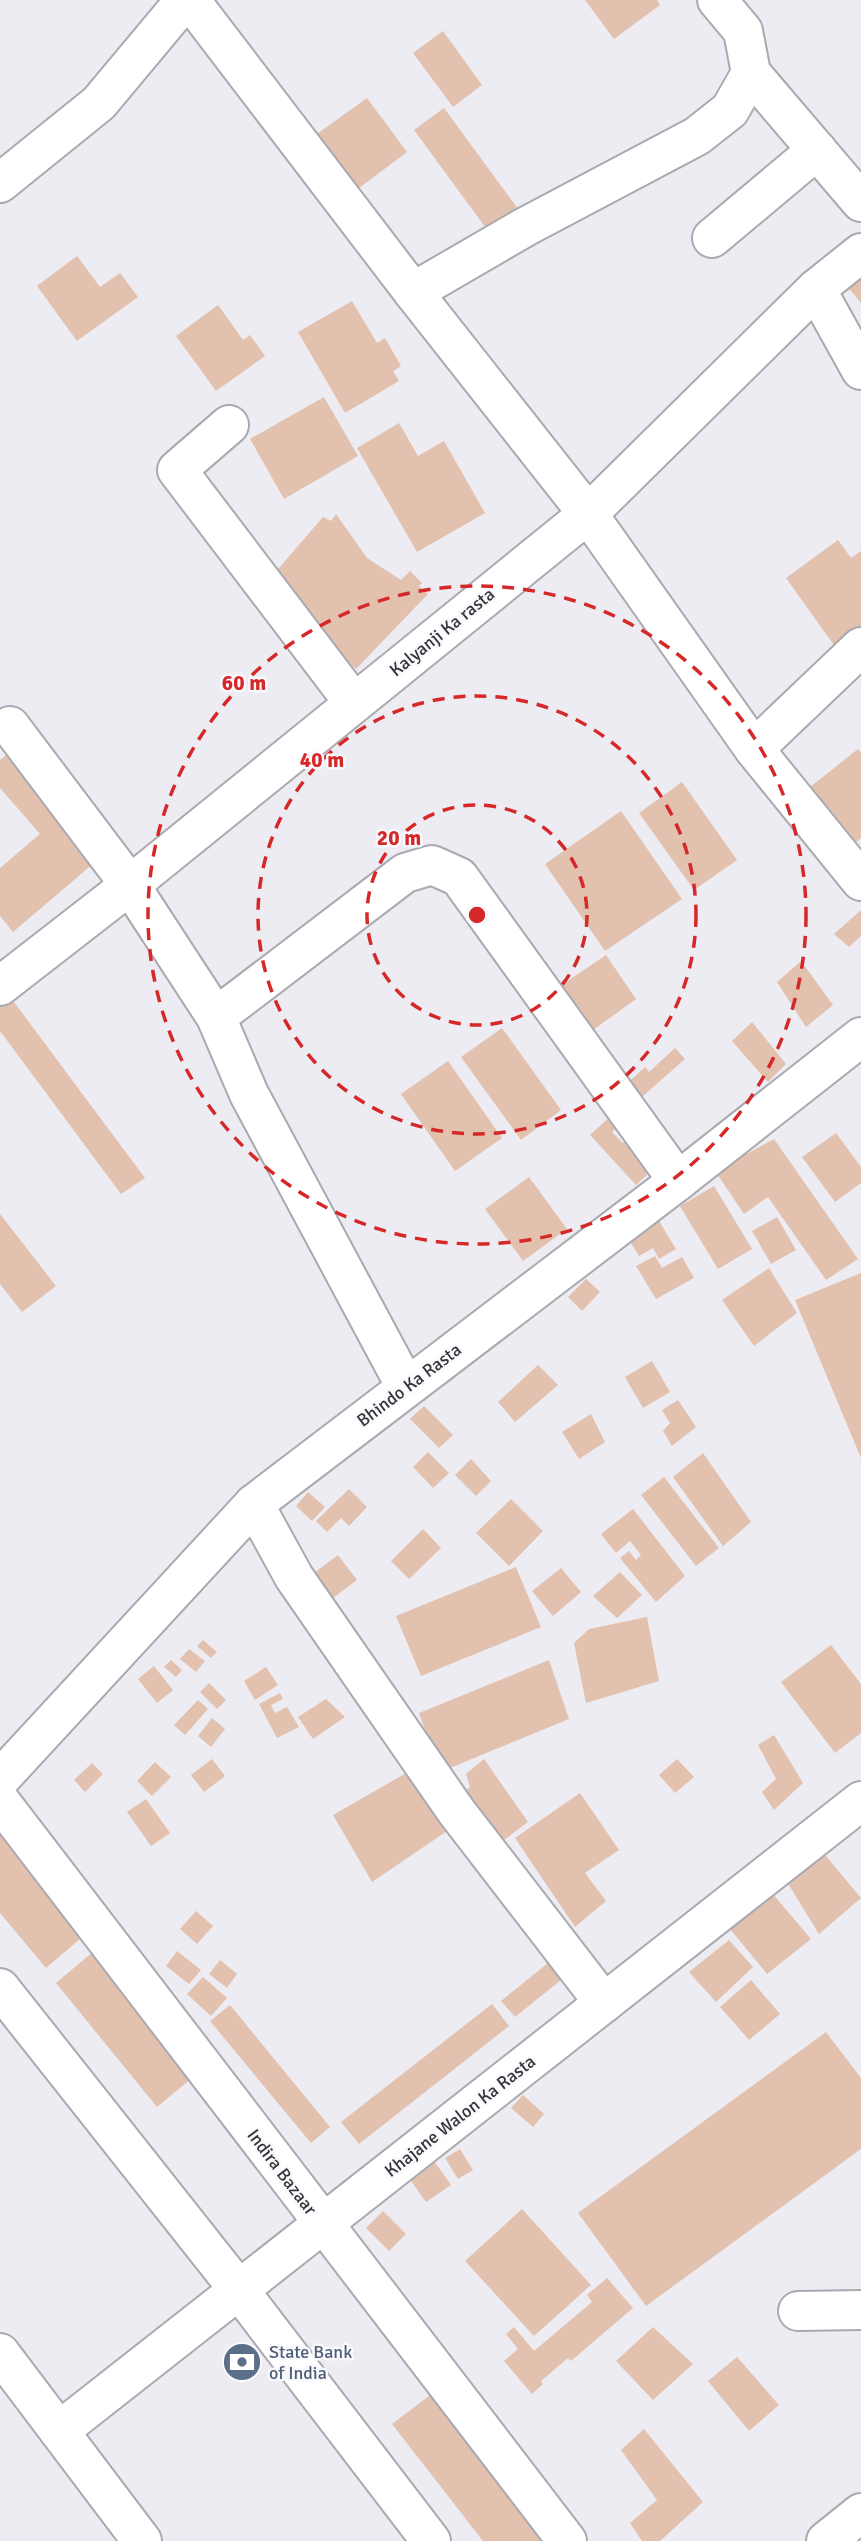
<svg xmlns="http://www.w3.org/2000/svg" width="861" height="2541" font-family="Signika,sans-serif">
<rect width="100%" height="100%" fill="#ececf2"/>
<!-- building -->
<g fill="#e3c1af">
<polygon points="585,0 657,0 660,5 614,39"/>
<polygon points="443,31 482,85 453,107 413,53"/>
<polygon points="367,98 407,152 355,191 314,136"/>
<polygon points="444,108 521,213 491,235 414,130"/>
<polygon points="77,256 100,287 120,273 138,297 77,341 37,286"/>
<polygon points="861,274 861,303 847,286"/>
<polygon points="352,301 377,343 385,338 401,366 393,371 399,381 345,413 298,332"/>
<polygon points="218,305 243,340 250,335 265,356 216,391 176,336"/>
<polygon points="324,397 358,456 284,499 250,439"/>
<polygon points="399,423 418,456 444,441 485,513 417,552 357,448"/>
<polygon points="336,514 367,558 401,580 410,571 422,583 419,586 428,594 356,669 267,582 323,517 331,521"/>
<polygon points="838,540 851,558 861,551 861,630 836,648 786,578"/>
<polygon points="858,749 861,753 861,838 854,844 809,788"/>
<polygon points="10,752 101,857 13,932 0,916 0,868 40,834 0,788 0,760"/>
<polygon points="682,782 737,860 694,890 639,813"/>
<polygon points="621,811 682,899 605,951 545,864"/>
<polygon points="861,910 861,936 849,947 834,934"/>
<polygon points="606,955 636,999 582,1038 550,993"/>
<polygon points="801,961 833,1005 806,1027 777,982"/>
<polygon points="8,994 145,1178 121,1194 0,1031 0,999"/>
<polygon points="752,1022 786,1064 768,1082 732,1041"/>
<polygon points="502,1028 561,1110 521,1140 461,1057"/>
<polygon points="675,1048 685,1059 635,1103 622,1088 645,1067 649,1072"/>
<polygon points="448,1061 502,1138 455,1171 401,1094"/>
<polygon points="614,1113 622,1122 612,1132 623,1143 633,1134 660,1163 636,1185 590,1135"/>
<polygon points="836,1133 861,1167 861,1183 835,1202 802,1157"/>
<polygon points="774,1139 858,1259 826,1280 768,1197 744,1214 715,1171"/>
<polygon points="529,1177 567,1229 523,1261 485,1209"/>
<polygon points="714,1186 752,1249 718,1269 680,1206"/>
<polygon points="0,1214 56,1286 22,1312 0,1284"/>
<polygon points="777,1217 796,1250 771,1264 752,1231"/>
<polygon points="659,1221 676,1249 659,1259 653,1248 639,1256 628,1238"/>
<polygon points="655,1256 662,1268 682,1257 694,1278 656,1299 636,1266"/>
<polygon points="769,1268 797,1313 754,1346 722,1300"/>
<polygon points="861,1273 861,1458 795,1300"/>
<polygon points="586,1279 600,1292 582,1311 568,1297"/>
<polygon points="652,1361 670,1392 643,1408 625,1377"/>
<polygon points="538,1365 558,1385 515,1422 498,1402"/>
<polygon points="678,1400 696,1427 672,1446 663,1431 670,1423 662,1410"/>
<polygon points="424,1406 453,1435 439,1448 410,1419"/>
<polygon points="591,1414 605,1442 579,1459 562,1432"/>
<polygon points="428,1452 449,1473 433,1488 413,1467"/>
<polygon points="703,1453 751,1522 723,1546 673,1477"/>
<polygon points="471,1459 491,1481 476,1496 455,1475"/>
<polygon points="664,1477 719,1548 696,1566 641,1495"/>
<polygon points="349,1489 367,1507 349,1526 341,1518 327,1532 316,1521"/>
<polygon points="308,1492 325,1507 312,1521 296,1506"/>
<polygon points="511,1499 543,1531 509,1566 476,1533"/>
<polygon points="633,1509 685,1576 656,1602 620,1558 629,1551 636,1560 641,1555 630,1541 616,1553 601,1534"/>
<polygon points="423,1529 441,1548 409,1579 391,1561"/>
<polygon points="338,1555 357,1580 325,1604 306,1579"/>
<polygon points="516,1567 541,1627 421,1676 396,1616"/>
<polygon points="561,1568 581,1592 553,1616 532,1591"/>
<polygon points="620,1572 642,1595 617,1618 593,1596"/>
<polygon points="647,1617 659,1681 586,1703 574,1643 589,1629"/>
<polygon points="203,1640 217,1652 211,1658 197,1646"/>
<polygon points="831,1645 861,1684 861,1733 835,1753 781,1682"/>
<polygon points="189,1649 205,1661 196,1672 180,1659"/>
<polygon points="171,1660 182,1670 176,1677 164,1667"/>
<polygon points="549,1660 569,1719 440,1772 419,1713"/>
<polygon points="154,1666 173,1690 157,1703 138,1679"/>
<polygon points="266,1667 278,1685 255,1700 244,1681"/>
<polygon points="209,1683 226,1700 217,1709 200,1692"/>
<polygon points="280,1693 283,1699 271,1705 275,1713 287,1707 299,1727 277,1738 259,1704"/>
<polygon points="326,1699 345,1717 313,1739 298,1717"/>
<polygon points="198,1700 208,1709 185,1735 174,1725"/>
<polygon points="212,1718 225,1729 211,1747 198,1736"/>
<polygon points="774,1735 803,1783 774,1810 762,1792 776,1779 758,1745"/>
<polygon points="212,1759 225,1776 204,1792 191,1775"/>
<polygon points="484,1759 528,1822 492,1849 454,1799 470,1787 466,1774"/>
<polygon points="677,1759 694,1777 675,1793 659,1775"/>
<polygon points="155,1762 171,1777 152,1796 137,1781"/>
<polygon points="92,1763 103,1774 85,1792 74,1780"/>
<polygon points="408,1772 453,1827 372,1882 333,1815"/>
<polygon points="580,1793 619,1850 585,1873 606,1901 575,1927 515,1838"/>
<polygon points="146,1799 170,1833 151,1846 127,1812"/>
<polygon points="0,1817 93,1928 46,1968 0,1913"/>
<polygon points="825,1855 861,1898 819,1934 784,1877"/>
<polygon points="772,1893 811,1939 767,1974 730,1929"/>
<polygon points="196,1911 213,1926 197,1944 180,1929"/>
<polygon points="729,1940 753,1967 716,2002 689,1972"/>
<polygon points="100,1946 198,2073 157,2107 56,1983"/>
<polygon points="177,1951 201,1970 189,1984 166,1966"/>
<polygon points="553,1959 566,1976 515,2017 501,2001"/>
<polygon points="220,1960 237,1974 227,1988 209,1974"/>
<polygon points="203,1977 227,1998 211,2016 187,1994"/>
<polygon points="751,1980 780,2014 749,2040 720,2007"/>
<polygon points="492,2004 509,2026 359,2144 341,2122"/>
<polygon points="230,2005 330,2127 311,2143 210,2021"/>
<polygon points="826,2032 861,2078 861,2149 646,2306 578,2213"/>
<polygon points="523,2095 544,2114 533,2127 511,2108"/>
<polygon points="460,2149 473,2170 458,2179 445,2158"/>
<polygon points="434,2161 451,2185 426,2202 409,2178"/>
<polygon points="522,2209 591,2285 534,2336 465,2261"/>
<polygon points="383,2211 406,2234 389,2251 366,2228"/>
<polygon points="607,2278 633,2308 571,2361 568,2358 541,2381 543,2384 532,2394 504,2361 518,2349 506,2334 514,2327 534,2351 592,2302 587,2295"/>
<polygon points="653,2327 693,2364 653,2400 616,2361"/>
<polygon points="737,2357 779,2405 749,2431 708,2381"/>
<polygon points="433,2393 547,2541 483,2541 392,2424"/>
<polygon points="644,2429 703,2502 660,2541 642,2541 630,2523 657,2500 621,2450"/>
</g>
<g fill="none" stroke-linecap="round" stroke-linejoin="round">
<!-- minor casing -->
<g stroke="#aaa9af" stroke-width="42">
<g id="minor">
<polyline points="190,0 413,292 588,514 754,749 861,881"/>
<polyline points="717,0 743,31 751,73 861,202"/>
<polyline points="0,183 99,103 185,0"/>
<polyline points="712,238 817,150"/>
<polyline points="816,289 861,370"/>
<polyline points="413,292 525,227 697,136 730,110 751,73"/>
<polyline points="229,425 177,470 354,703"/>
<polyline points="10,726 130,885 216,1017 249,1094 406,1387"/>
<polyline points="754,749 861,647"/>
<polyline points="0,986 130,885 588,514 816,289 861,253"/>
<polyline points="216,1017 405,873 432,865 459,877 678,1181"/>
<polyline points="254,1504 294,1577 456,1811 604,2003"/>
<polyline points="0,1779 254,1504 678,1181 861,1037"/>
<polyline points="0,1801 567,2541"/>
<polyline points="0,1988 239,2290 431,2541"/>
<polyline points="798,2311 861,2310"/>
<polyline points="0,2353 142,2541"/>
<polyline points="59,2431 861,1801"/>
<polyline points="826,2541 861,2513"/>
</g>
</g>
<!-- minor -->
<use href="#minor" stroke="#fff" stroke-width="38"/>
</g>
<!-- distance rings -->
<g fill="none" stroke="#d62828" stroke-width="3.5" stroke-dasharray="12 9">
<circle cx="477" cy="915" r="110"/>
<circle cx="477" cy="915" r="219"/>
<circle cx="477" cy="915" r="329"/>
</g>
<!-- icons -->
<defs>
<g id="bank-disc" transform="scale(2.0125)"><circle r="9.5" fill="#5c6f8a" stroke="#f9f9fe"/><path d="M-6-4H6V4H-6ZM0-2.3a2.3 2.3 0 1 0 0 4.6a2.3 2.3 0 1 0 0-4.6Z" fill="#fff"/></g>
</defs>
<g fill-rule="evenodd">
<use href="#bank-disc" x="242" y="2362"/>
</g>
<g text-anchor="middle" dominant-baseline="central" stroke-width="5" stroke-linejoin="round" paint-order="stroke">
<!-- street labels -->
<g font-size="18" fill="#353537" stroke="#f9f9fe">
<text transform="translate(442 632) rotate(-39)">Kalyanji Ka rasta</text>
<text transform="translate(409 1385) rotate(-37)">Bhindo Ka Rasta</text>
<text transform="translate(460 2116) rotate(-38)">Khajane Walon Ka Rasta</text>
<text transform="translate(282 2172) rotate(53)">Indira Bazaar</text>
</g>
<!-- service labels -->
<g font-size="18" fill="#4e5e75" stroke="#f9f9fe" text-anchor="start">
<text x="269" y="2352">State Bank<tspan x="269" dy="21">of India</tspan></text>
</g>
</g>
<circle cx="477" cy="915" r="10" fill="#d62828" stroke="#f9f9fe" stroke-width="3.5"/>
<g font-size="21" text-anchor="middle" font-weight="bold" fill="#d62828" stroke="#f9f9fe" stroke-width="5" stroke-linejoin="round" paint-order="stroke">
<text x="244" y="690">60 m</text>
<text x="322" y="767">40 m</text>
<text x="399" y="845">20 m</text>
</g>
</svg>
